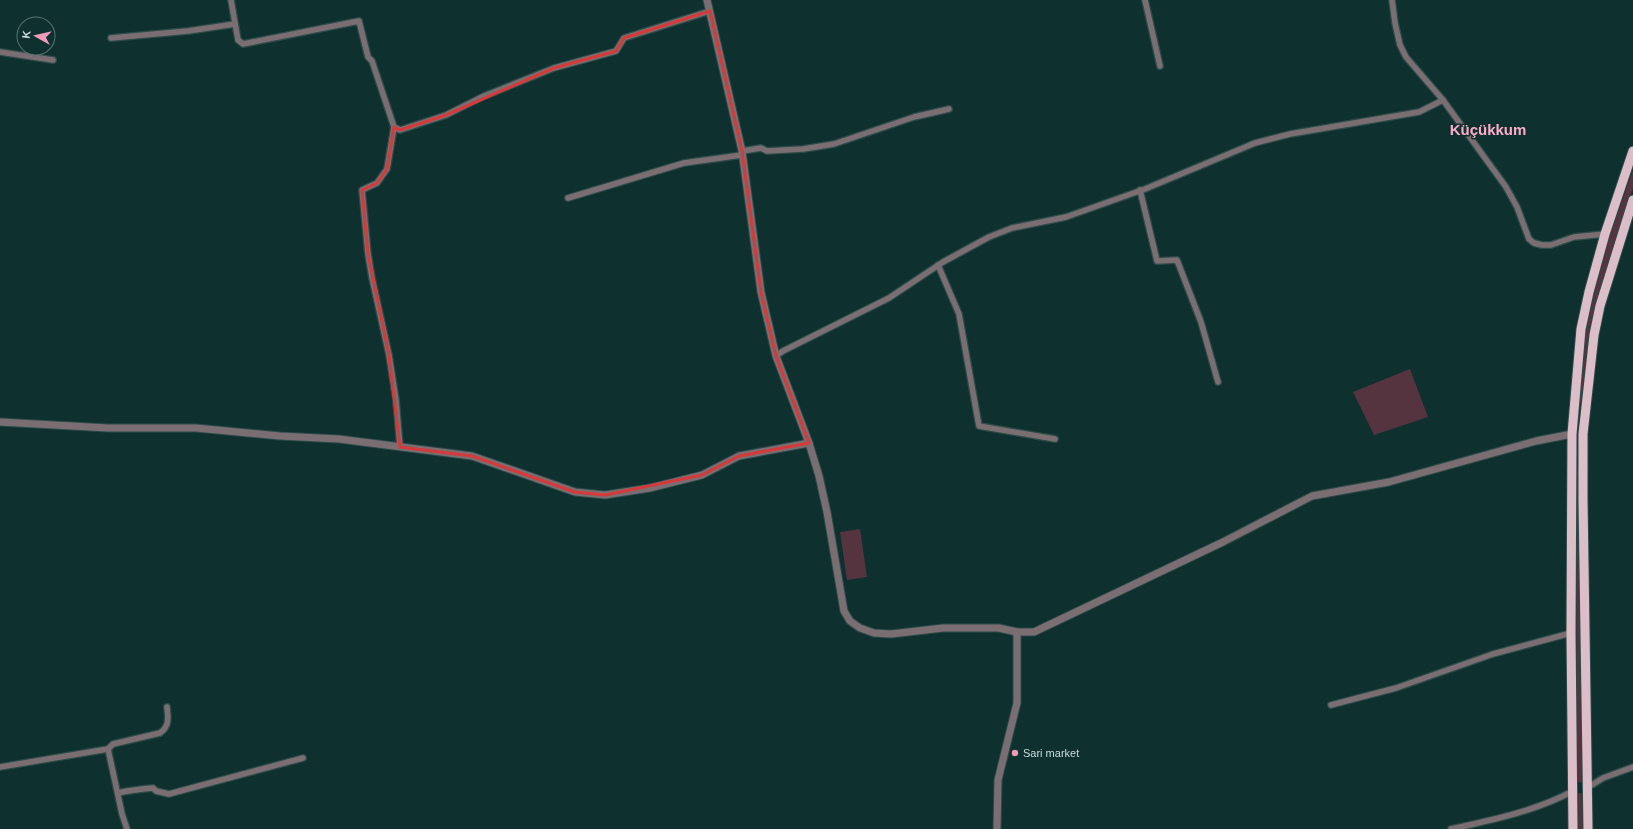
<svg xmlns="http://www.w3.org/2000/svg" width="1633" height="829" font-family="Helvetica,sans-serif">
<rect width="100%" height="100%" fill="#0e302e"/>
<!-- green -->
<g fill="#55333f">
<polygon points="1633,170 1633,188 1607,267 1582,403 1578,403 1583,349 1590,310 1609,238"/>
<polygon points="1410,369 1428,417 1374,435 1353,392"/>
<polygon points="1579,469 1584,783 1577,782 1576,470"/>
<polygon points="860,529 867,577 847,580 840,532"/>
<polygon points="1577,793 1584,793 1584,829 1578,829"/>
</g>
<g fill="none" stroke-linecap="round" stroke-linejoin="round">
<!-- minor casing -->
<g stroke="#2c4c4a" stroke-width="8">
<g id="minor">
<polyline points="231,0 238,40 243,44 359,21 368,57 372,61 394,127 400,130 446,115 484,96 554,68 616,51 624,38 710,11"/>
<polyline points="1145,0 1160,66"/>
<polyline points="1392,0 1395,23 1400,45 1406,57 1443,100 1506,187 1517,207 1529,239 1534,243 1542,245 1551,245 1574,237 1605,234"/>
<polyline points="111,38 188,31 235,24"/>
<polyline points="0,52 53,60"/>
<polyline points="394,127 387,169 377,183 362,190 368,254 372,278 389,355 396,400 400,447"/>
<polyline points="742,151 761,148 767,151 803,149 834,144 914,117 949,109"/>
<polyline points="1140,190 1157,261 1177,260 1201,322 1218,382"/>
<polyline points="568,198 684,163 742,155"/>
<polyline points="938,265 959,314 979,426 1055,439"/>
<polyline points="776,356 783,351 889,298 943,262 989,237 1012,228 1066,217 1145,189 1255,143 1290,134 1419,112 1443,100"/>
<polyline points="1331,705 1396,688 1493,654 1571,633"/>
<path d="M108 749 113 744 160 733C170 726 168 717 167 707"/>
<polyline points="0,767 108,749 122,814 127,829"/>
<polyline points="1587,788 1603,778 1633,767"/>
<path d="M118 793C130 790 141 789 153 788L156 791 169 794 303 758"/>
<path d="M1451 829C1492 820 1536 811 1573 791"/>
</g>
</g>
<!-- tertiary casing -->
<g stroke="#2c4c4a" stroke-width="9">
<g id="tertiary">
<polyline points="707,0 742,151 761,292 776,356 809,443 819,476 827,512 844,611 850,621 860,628 874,633 891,634 943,628 999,628 1017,632 1034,632 1223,542 1312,496 1389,482 1536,441 1572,434"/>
<polyline points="0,422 108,428 196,428 280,436 339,439 472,456 575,492 605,495 650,488 702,475 739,456 809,443"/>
<polyline points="997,829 998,780 1017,703 1017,632"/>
</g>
</g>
<!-- trunk casing -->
<g stroke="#2c4c4a" stroke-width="11">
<g id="trunk">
<polyline points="1573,829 1571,633 1572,434 1581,329 1589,292 1605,234 1633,151"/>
<polyline points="1588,829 1583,500 1583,434 1594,335 1600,306 1633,200"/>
</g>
</g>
<!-- minor -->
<use href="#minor" stroke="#7b6e72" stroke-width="5.5"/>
<!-- tertiary -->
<use href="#tertiary" stroke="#7b6e72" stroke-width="7"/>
<!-- trunk -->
<use href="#trunk" stroke="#dcbec8" stroke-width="9"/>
</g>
<!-- marked area -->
<path fill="none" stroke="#d53a3a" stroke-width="3" stroke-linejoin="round" d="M710 11 742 151 761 292 776 356 809 443 739 456 702 475 605 495 575 492 472 456 400 447 389 355 368 254 362 190 377 183 387 169 394 127 400 130 446 115 554 68 616 51 624 38Z"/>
<!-- markers -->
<circle fill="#ef9ab9" stroke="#0e302e" stroke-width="1.5" cx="1015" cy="753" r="4"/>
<g text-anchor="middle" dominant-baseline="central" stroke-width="3" stroke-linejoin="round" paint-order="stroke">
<!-- poi labels -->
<g font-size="11" fill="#cadcda" stroke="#0e302e" text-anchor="start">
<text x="1023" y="753">Sari market</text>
</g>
<!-- district labels -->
<g font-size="15" font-weight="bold" fill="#fdacc8" stroke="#0e302e">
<text x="1488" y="129">Küçükkum</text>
</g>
</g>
<!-- north arrow -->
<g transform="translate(36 36) rotate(278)"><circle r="19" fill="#0e302e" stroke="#597573"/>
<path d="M0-3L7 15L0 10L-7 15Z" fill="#ef9ab9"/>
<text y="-6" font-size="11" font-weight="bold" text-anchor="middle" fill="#cadcda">K</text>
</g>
</svg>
